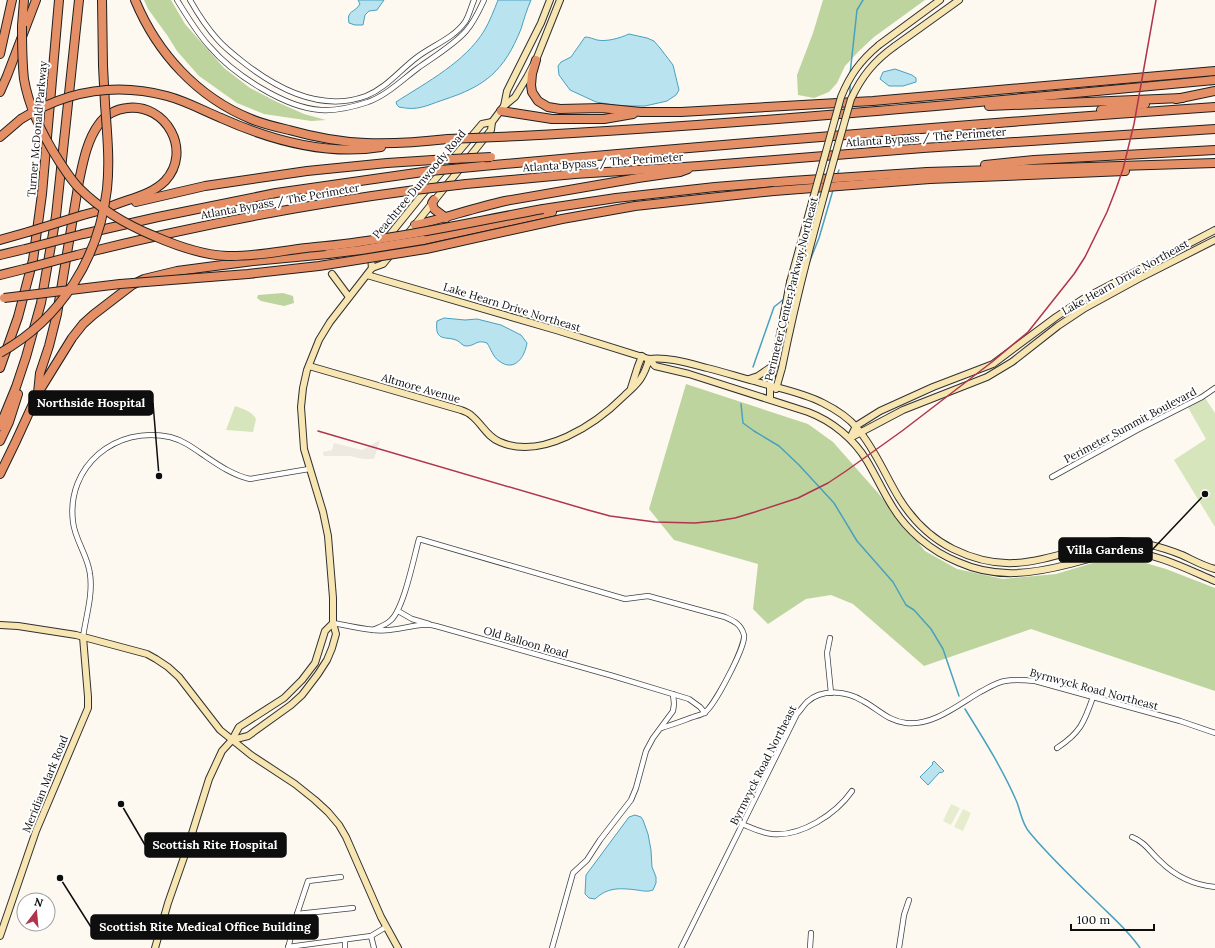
<svg xmlns="http://www.w3.org/2000/svg" width="1215" height="948" font-family="Lora,serif">
<rect width="100%" height="100%" fill="#fdf9f1"/>
<!-- green -->
<g fill="#d7e5bd">
<polygon points="1203,395 1215,413 1215,527 1174,460 1206,439 1186,404"/>
<path d="M235 406C243 409 252 411 256 419L253 432 226 430Z"/>
</g>
<!-- forest -->
<g fill="#bed49e">
<polygon points="144,0 171,0 185,24 224,68 250,88 277,102 304,114 326,120 311,121 264,114 237,103 199,76 177,51 167,35 148,9"/>
<polygon points="823,0 925,0 874,37 858,52 845,66 837,83 829,92 814,98 798,95 797,75 813,33"/>
<polygon points="283,293 293,296 294,303 284,306 261,301 257,298 258,295"/>
<polygon points="686,384 808,424 833,442 878,493 925,551 957,569 1003,579 1056,574 1106,559 1132,559 1166,569 1215,588 1215,691 1031,629 924,666 853,604 831,595 806,599 768,624 753,609 758,564 674,540 649,509"/>
</g>
<!-- pitch -->
<g fill="#e6edce">
<polygon points="951,804 960,808 951,825 943,821"/>
<polygon points="963,809 971,813 963,831 954,827"/>
</g>
<!-- plaza -->
<polygon fill="#ede8e0" points="380,440 374,459 363,459 350,456 325,456 323,455 323,452 332,450 334,443 362,450"/>
<!-- water -->
<g fill="#bae3f0" stroke="#49a0bf">
<path d="M358 0H384L377 10 369 11 365 15 363 25H355L349 23C346 10 355 13 360 4Z"/>
<path d="M498 0H531C527 9 524 19 521 29 504 71 486 86 443 100 425 106 418 111 399 107L397 105 396 102C427 82 465 62 484 31 490 21 494 10 498 0Z"/>
<path d="M629 34 647 38 654 41 660 48 673 65 679 90 676 95 667 101 645 106H619L596 102 570 90 559 75 558 66 561 62 571 57 585 37C590 37 593 39 597 40 607 42 620 38 629 34Z"/>
<polygon points="895,69 912,75 916,78 916,82 903,86 889,86 880,79 883,72"/>
<path d="M444 318 465 320 477 319 501 325 521 335 527 343C525 356 515 373 499 361 493 357 491 349 487 343 476 339 476 346 466 346 463 346 461 343 458 341 448 335 434 344 437 321Z"/>
<polygon points="934,761 944,771 941,773 940,772 928,785 920,777 933,764 932,763"/>
<path d="M635 815 641 817 643 820 648 834 651 850 652 867 656 877V883L653 890C648 892 643 891 637 890 620 888 608 887 595 899L589 898 585 894 586 875 629 817Z"/>
</g>
<g fill="none" stroke-linecap="round" stroke-linejoin="round">
<!-- stream -->
<g stroke="#49a0bf" stroke-width="1.5">
<polyline points="850,74 857,10 863,0"/>
<polyline points="850,96 850,84"/>
<polyline points="837,175 839,170"/>
<polyline points="807,268 819,238 833,190"/>
<polyline points="790,295 796,290 797,288"/>
<polyline points="753,367 774,307 784,299"/>
<polyline points="741,404 743,423 754,431 779,446 799,465 834,503 857,541 893,582 906,605 914,610 931,629 943,649 959,696"/>
<path d="M965 709C983 738 1002 768 1016 800 1021 811 1021 823 1030 833 1050 857 1073 879 1096 901 1111 916 1128 930 1140 948"/>
</g>
<!-- street casing -->
<g stroke="#414141" stroke-width="6">
<g id="street">
<path d="M177 0C187 16 197 33 210 47 233 74 285 108 321 110 336 111 353 107 368 102 387 95 402 80 418 68 432 58 455 44 466 31 474 22 479 11 484 0"/>
<path d="M190 0C198 14 207 28 218 40 225 48 234 55 243 62 277 89 322 112 366 96 386 88 399 71 416 58 431 46 453 39 465 22 469 16 471 7 474 0"/>
<polyline points="1052,477 1137,430 1202,397 1215,388"/>
<polyline points="398,611 412,619 429,624"/>
<path d="M333 623C352 626 371 632 389 630 405 629 421 622 436 626L613 676 689 699 700 707 705 713"/>
<path d="M373 630C379 627 386 625 391 620 404 608 414 557 419 539L625 599 648 596 725 617C734 621 741 624 744 635 746 646 714 707 704 713 701 715 696 716 693 717 682 721 672 725 661 728"/>
<path d="M83 637C86 616 93 595 90 574 88 556 75 540 73 522 66 466 116 425 170 437 182 440 192 447 202 454 217 464 232 475 250 479L309 469"/>
<polyline points="830,638 827,653 831,693"/>
<path d="M1057 748C1080 733 1084 723 1093 697"/>
<path d="M742 824C752 828 761 833 772 834 801 837 836 814 852 791"/>
<path d="M1132 837C1145 842 1150 852 1160 861 1175 876 1194 885 1215 887"/>
<polyline points="297,914 353,908"/>
<polyline points="371,936 374,948"/>
<polyline points="345,940 345,948"/>
<polyline points="288,947 371,936 386,927"/>
<polyline points="288,948 297,914 308,881 341,877"/>
<polyline points="552,948 573,873 587,860 600,840 631,800 636,788 646,751 653,738 673,711 674,704 673,694"/>
<path d="M681 948 797 714C800 711 803 706 807 702 822 688 847 691 863 701 878 709 888 721 906 723 933 726 958 705 980 692 988 688 997 682 1005 681 1015 679 1025 680 1035 681L1180 721 1215 733"/>
<polyline points="810,948 811,933"/>
<polyline points="899,948 904,915 909,900"/>
</g>
</g>
<!-- secondary casing -->
<g stroke="#303030" stroke-width="8">
<g id="secondary">
<polyline points="879,45 940,0"/>
<polyline points="895,46 959,0"/>
<polyline points="504,106 507,91 541,23 550,0"/>
<polyline points="406,236 491,130 492,122 504,106 515,97 527,77 536,60 560,0"/>
<polyline points="372,268 371,258 422,195 482,124 492,122"/>
<polyline points="332,274 349,297"/>
<path d="M367 275 556 330 649 359C669 357 688 363 707 368 723 372 739 377 754 381 777 388 802 392 823 403 835 409 848 417 857 428 875 449 885 475 899 498 912 519 931 538 953 549 1000 572 1030 563 1077 550 1090 546 1104 541 1118 541 1140 541 1162 547 1182 555 1193 560 1203 566 1215 569"/>
<path d="M649 359 655 366 689 374 808 412C832 421 854 439 867 461 876 476 883 492 892 506 907 531 931 551 958 562 996 579 1031 574 1070 564 1089 559 1107 553 1126 552 1154 552 1189 570 1215 581"/>
<path d="M309 366 461 410C464 411 469 413 472 416 482 424 487 437 500 442 542 460 595 425 624 396 630 390 637 385 641 378 645 372 647 366 649 359"/>
<polyline points="749,379 758,376 774,365"/>
<polyline points="631,388 638,366 642,356"/>
<polyline points="776,389 782,368"/>
<polyline points="770,399 770,386 772,376 790,282"/>
<polyline points="850,438 856,426 880,411 933,387 993,364 1056,317 1083,299 1215,230"/>
<polyline points="850,438 903,410 987,377 1012,362 1058,326 1085,308 1138,279 1215,240"/>
<polyline points="0,625 18,626 76,635 147,654 156,659 168,667 179,677 220,730 251,755 295,784 315,800 328,812 339,825 346,837 381,917 398,948"/>
<polyline points="232,740 248,736 291,705 302,695 318,674 327,660 332,648 336,634 333,623 333,598 328,536 323,512 304,449 301,407 303,388 307,370 319,340 330,322 372,268 383,264 400,243"/>
<polyline points="0,936 36,831 88,708 88,697 83,637"/>
<polyline points="155,948 168,903 189,843 209,779 222,751 232,740 239,727 284,698 302,680 315,663 325,631 333,623"/>
</g>
</g>
<!-- highway casing -->
<g stroke="#1f1f1f" stroke-width="10">
<g id="highway">
<polyline points="102,0 103,66 105,104"/>
<path d="M135 0C157 53 197 97 251 119 263 124 276 127 289 130 314 137 340 142 366 143 394 144 421 142 448 139"/>
<polyline points="22,26 24,0"/>
<polyline points="0,54 12,0"/>
<polyline points="536,60 532,74 531,85 532,92 538,101 548,107 560,109 601,108 641,112 681,112 873,101 1215,71"/>
<polyline points="0,92 7,76 36,0"/>
<polyline points="1176,99 1215,91"/>
<polyline points="989,106 1182,98"/>
<polyline points="1101,110 1145,104"/>
<polyline points="501,111 552,119 604,119 633,114"/>
<path d="M221 118C270 140 327 156 381 147"/>
<path d="M520 136C752 124 983 102 1215 80"/>
<polyline points="0,137 21,119"/>
<polyline points="985,165 1034,160 1215,150"/>
<path d="M483 166C727 144 971 124 1215 107"/>
<polyline points="466,184 575,174 699,166 923,148 1215,129"/>
<polyline points="774,191 930,179 1125,171"/>
<polyline points="434,200 432,203 434,209 446,218"/>
<polyline points="136,202 205,186 307,171 387,163 433,160"/>
<polyline points="543,209 616,198 715,187 791,181 927,172 1215,163"/>
<polyline points="83,215 109,208"/>
<path d="M415 225C445 218 474 208 505 201L638 178 680 172 688 169"/>
<polyline points="83,234 158,217 276,193 430,171"/>
<polyline points="0,240 28,232"/>
<polyline points="423,240 552,212"/>
<polyline points="0,255 25,249"/>
<path d="M77 255C189 227 301 205 415 190"/>
<polyline points="0,275 24,269"/>
<polyline points="0,368 18,317 33,260 42,194 59,0"/>
<path d="M38 393 40 373 49 346 57 314 79 181C83 162 87 140 99 124 105 115 116 109 127 108 166 103 193 151 165 181 149 197 125 199 105 209"/>
<polyline points="0,426 16,387 26,357 41,303 56,216 79,0"/>
<polyline points="0,441 9,422 18,394"/>
<polyline points="0,474 16,441 38,393 72,338 83,324 93,315 132,285 144,279 177,271 253,261 328,254"/>
</g>
</g>
<!-- street -->
<use href="#street" stroke="#fff" stroke-width="4.5"/>
<!-- secondary -->
<use href="#secondary" stroke="#f7e6b2" stroke-width="6"/>
<!-- highway -->
<use href="#highway" stroke="#e58f67" stroke-width="8"/>
<!-- rail -->
<polyline stroke="#b0344b" stroke-width="1.5" points="318,431 588,510 610,516 655,522 695,523 716,521 735,518 755,512 798,498 828,483 846,471 902,431 992,362 1028,332 1074,274 1085,257 1107,212 1116,189 1123,169 1134,124 1156,0"/>
<!-- secondary-bridge casing -->
<g stroke="#303030" stroke-width="8" stroke-linecap="butt">
<g id="secondary-bridge">
<path d="M790 282 841 97C850 75 860 61 879 45"/>
<path d="M782 368C800 277 826 188 851 99 862 76 874 61 895 46"/>
</g>
</g>
<!-- highway-bridge casing -->
<g stroke="#1f1f1f" stroke-width="10" stroke-linecap="butt">
<g id="highway-bridge">
<path d="M22 26C22 44 22 61 24 79 29 109 43 136 59 161 65 170 71 180 79 188 99 208 127 225 154 236 177 246 202 255 227 256 253 257 280 251 306 248 324 246 342 245 359 242 421 234 482 220 543 209"/>
<path d="M21 119C66 91 115 82 167 96 186 101 204 111 221 118"/>
<polyline points="448,139 520,136"/>
<polyline points="433,160 491,157"/>
<polyline points="430,171 483,166"/>
<polyline points="415,190 466,184"/>
<polyline points="28,232 83,215"/>
<polyline points="25,249 83,234"/>
<polyline points="328,254 361,250 423,240"/>
<polyline points="24,269 77,255"/>
<polyline points="4,298 120,284 248,274 319,266 426,249 562,219 635,206 774,191"/>
<path d="M0 353C61 319 99 258 107 189 110 161 107 132 105 104"/>
</g>
</g>
<!-- secondary-bridge -->
<use href="#secondary-bridge" stroke="#f7e6b2" stroke-width="6"/>
<!-- highway-bridge -->
<use href="#highway-bridge" stroke="#e58f67" stroke-width="8"/>
</g>
<g text-anchor="middle" dominant-baseline="central" stroke-width="4" stroke-linejoin="round" paint-order="stroke">
<!-- street labels -->
<g font-size="11" fill="#0e0e0e" stroke="#fff">
<text transform="translate(37 129) rotate(-85)">Turner McDonald Parkway</text>
<text transform="translate(926 137) rotate(-4)">Atlanta Bypass / The Perimeter</text>
<text transform="translate(603 162) rotate(-4)">Atlanta Bypass / The Perimeter</text>
<text transform="translate(419 184) rotate(-50)">Peachtree Dunwoody Road</text>
<text transform="translate(280 201) rotate(-10)">Atlanta Bypass / The Perimeter</text>
<text transform="translate(1125 277) rotate(-29)">Lake Hearn Drive Northeast</text>
<text transform="translate(791 289) rotate(-76)">Perimeter Center Parkway Northeast</text>
<text transform="translate(512 307) rotate(17)">Lake Hearn Drive Northeast</text>
<text transform="translate(421 388) rotate(16)">Altmore Avenue</text>
<text transform="translate(1130 425) rotate(-28)">Perimeter Summit Boulevard</text>
<text transform="translate(526 642) rotate(16)">Old Balloon Road</text>
<text transform="translate(1094 689) rotate(15)">Byrnwyck Road Northeast</text>
<text transform="translate(763 765) rotate(-63)">Byrnwyck Road Northeast</text>
<text transform="translate(45 784) rotate(-68)">Meridian Mark Road</text>
</g>
</g>
<!-- callouts -->
<path fill="none" stroke="#0e0e0e" stroke-width="1.5" d="M159 476L153 403M1205 494L1152 550M121 804L145 845M60 878L91 927"/>
<g fill="#0e0e0e" stroke="#fff" stroke-width="1.5">
<circle cx="159" cy="476" r="4"/>
<circle cx="1205" cy="494" r="4"/>
<circle cx="121" cy="804" r="4"/>
<circle cx="60" cy="878" r="4"/>
</g>
<g fill="#0e0e0e" stroke="#0e0e0e" stroke-width="1.5">
<rect x="29" y="391" width="124" height="24" rx="4"/>
<rect x="1059" y="538" width="93" height="24" rx="4"/>
<rect x="145" y="833" width="141" height="24" rx="4"/>
<rect x="91" y="915" width="227" height="24" rx="4"/>
</g>
<g font-size="12" text-anchor="middle" font-weight="bold" fill="#fff">
<text x="91" y="407">Northside Hospital</text>
<text x="1105" y="554">Villa Gardens</text>
<text x="215" y="849">Scottish Rite Hospital</text>
<text x="205" y="931">Scottish Rite Medical Office Building</text>
</g>
<!-- north arrow -->
<g transform="translate(36 912) rotate(16)"><circle r="19" fill="#ffffff" stroke="#9f9f9f"/>
<path d="M0-3L7 15L0 10L-7 15Z" fill="#b0344b"/>
<text y="-6" font-size="11" font-weight="bold" text-anchor="middle" fill="#0e0e0e">N</text>
</g>
<!-- scale -->
<path d="M1071 924v6h83v-6" fill="none" stroke="#0e0e0e" stroke-width="2"/>
<text x="1077" y="924" font-size="12" fill="#0e0e0e" stroke="#ffffff" stroke-width="3" paint-order="stroke">100 m</text>
</svg>
